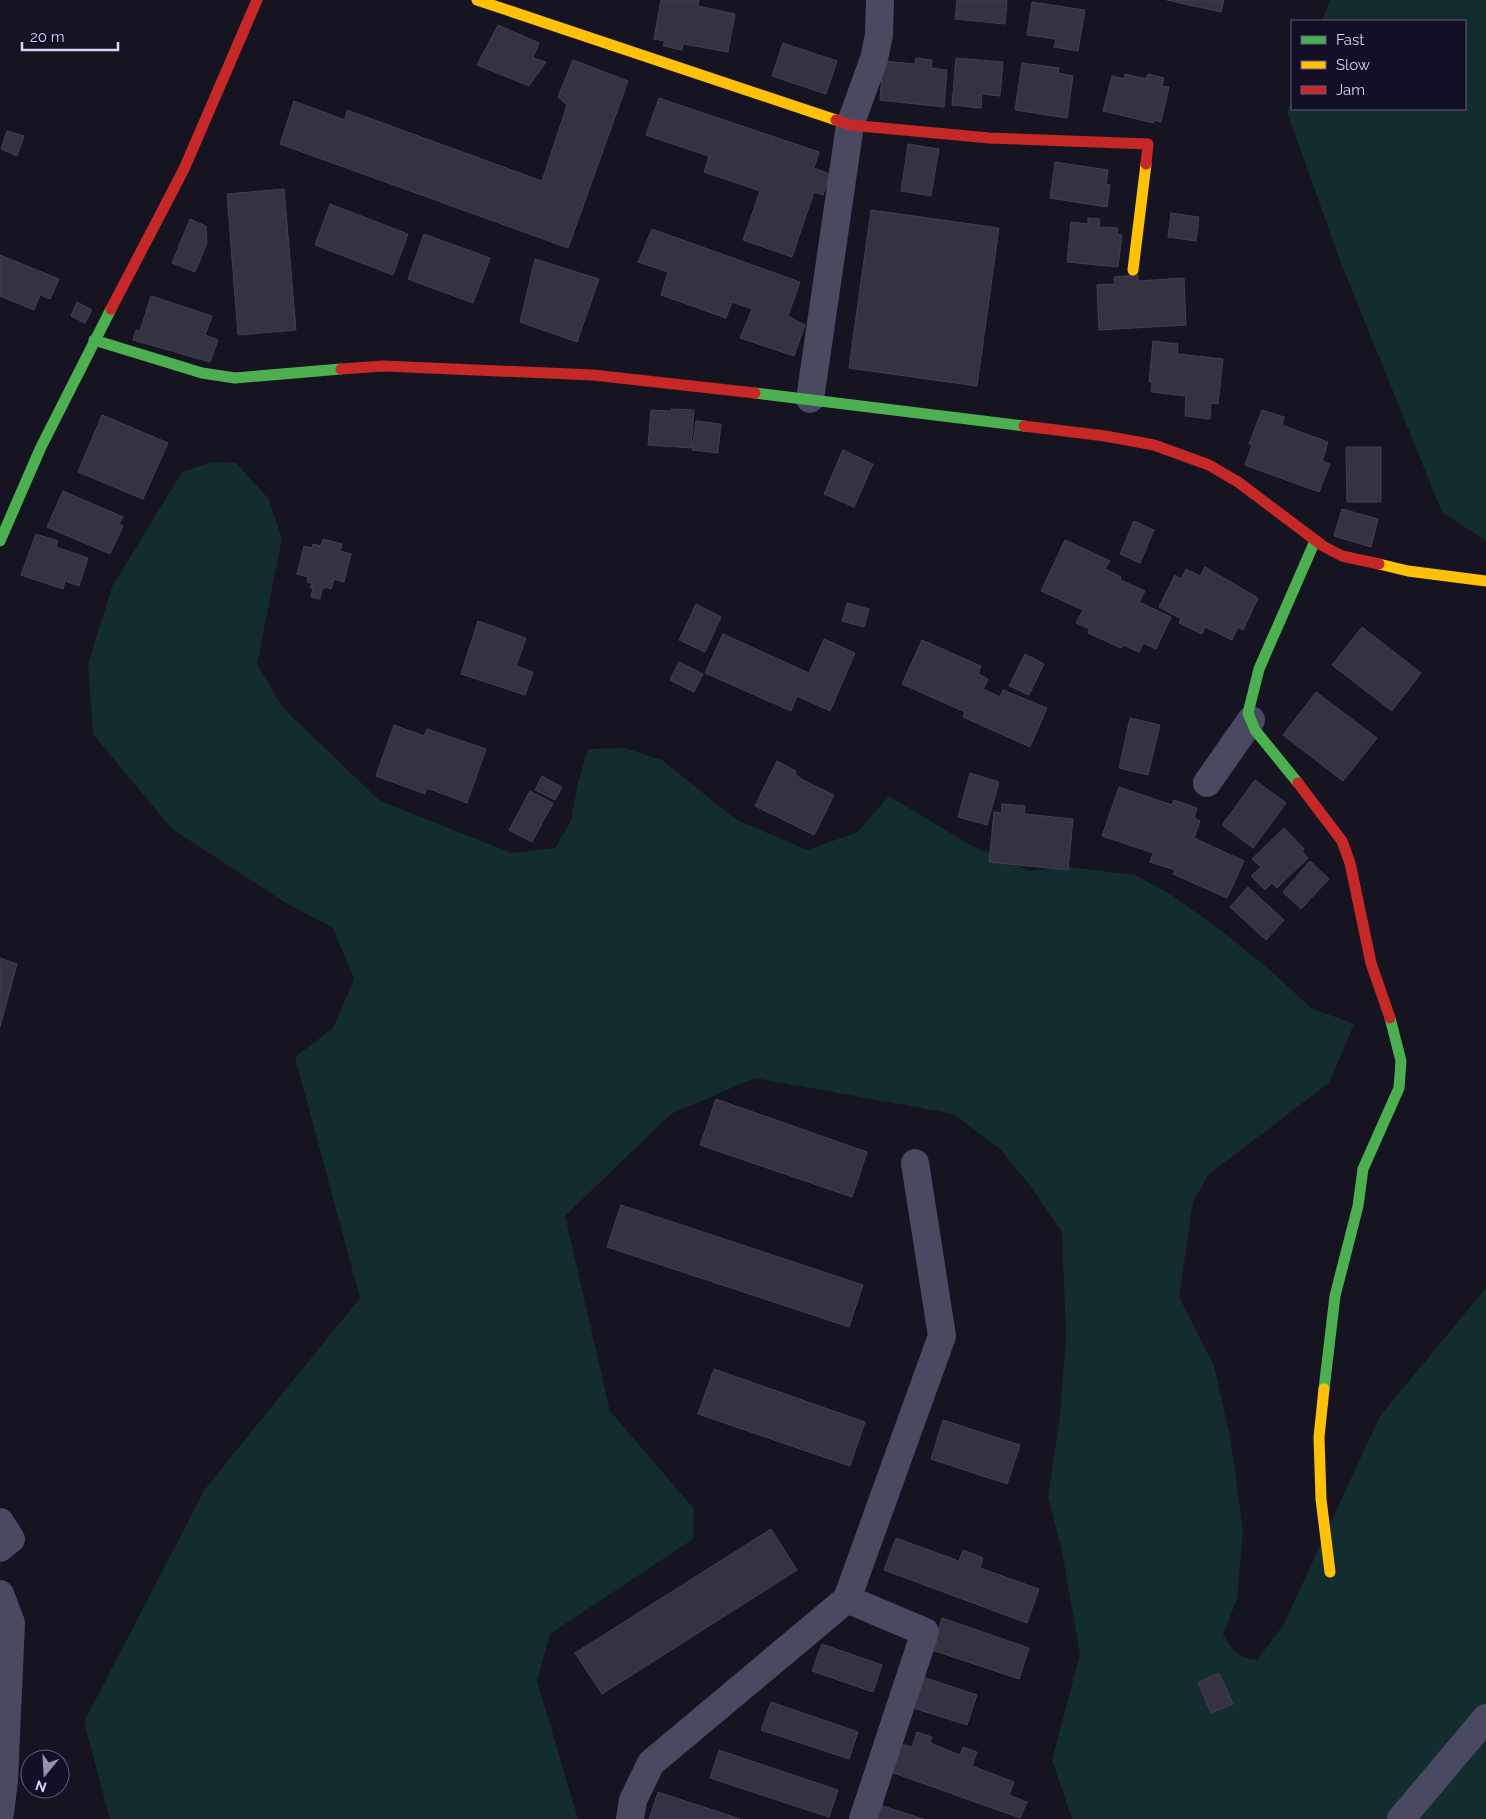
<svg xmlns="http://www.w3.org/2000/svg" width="1486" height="1819" font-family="Raleway,sans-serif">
<rect width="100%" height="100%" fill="#161421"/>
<!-- green -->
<g fill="#132c2d">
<polygon points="1330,0 1486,0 1486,541 1442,512 1341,263 1287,112 1292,98 1292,109 1465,109 1465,21 1322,21"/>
<path d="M212 462 236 463 268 498 282 538 257 664 283 708 380 801 512 853 555 848 571 821 578 783 588 749 625 748 662 760 735 819 807 850 858 832 889 796 972 846 1030 871 1070 867 1135 875 1170 894 1219 929 1271 971 1311 1008 1354 1024 1329 1083 1209 1174 1193 1202 1179 1297 1214 1366 1230 1436 1243 1531 1237 1599 1223 1634C1232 1650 1237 1658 1257 1660L1284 1624 1380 1416 1486 1288V1819H1072L1052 1760 1080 1654 1062 1551 1048 1497 1060 1416 1066 1336 1062 1232 1031 1187 1000 1149 954 1114 755 1078 671 1114 565 1216 610 1411 694 1509 693 1539 550 1634 537 1681 578 1819H110L84 1722 205 1489 360 1298 295 1057 333 1028 354 979 333 928 286 903 172 829 93 734 88 664 112 587 182 472Z"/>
</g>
<!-- building -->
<g fill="#343243" stroke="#433f54">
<polygon points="661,0 699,0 698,6 735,14 728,52 683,44 682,50 663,46 665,41 654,39"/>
<polygon points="957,0 1007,0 1005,24 955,19"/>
<polygon points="1167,0 1224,0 1221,12"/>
<polygon points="1032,2 1085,10 1078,51 1054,47 1056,39 1027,35"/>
<polygon points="498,25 539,43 533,58 546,62 529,86 477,65"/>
<polygon points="783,43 837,61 826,94 772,76"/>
<polygon points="916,58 932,60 931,68 947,70 944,107 880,100 883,61 915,64"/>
<polygon points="956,58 1003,62 1000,96 982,94 981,108 952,105"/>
<polygon points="573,60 628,81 568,248 280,144 294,101 345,120 347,110 542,181 567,105 558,97"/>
<polygon points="1022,63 1059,68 1058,73 1073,76 1067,118 1015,110"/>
<polygon points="1125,74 1146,79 1148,74 1164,78 1162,86 1169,87 1161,122 1154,120 1154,123 1103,111 1112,76 1124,79"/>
<polygon points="659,98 819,152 814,168 830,174 823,195 814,192 792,257 743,240 760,191 704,172 709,156 646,135"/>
<polygon points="7,131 24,136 17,156 1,149"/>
<polygon points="908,144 939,149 931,196 901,191"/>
<polygon points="1055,162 1108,170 1106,184 1110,185 1107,207 1050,198"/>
<polygon points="284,189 296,330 238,335 227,194"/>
<polygon points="330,204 408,234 393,275 315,245"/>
<polygon points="871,210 999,228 977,386 849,368"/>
<polygon points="1171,213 1199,217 1196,241 1168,237"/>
<polygon points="1088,218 1100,219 1099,227 1118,228 1117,234 1122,235 1118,267 1067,262 1071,222 1088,224"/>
<polygon points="190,219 206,226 207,243 195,272 172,263"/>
<polygon points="652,229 800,282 788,316 805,325 794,356 740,338 752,309 732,302 726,318 661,295 668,272 638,262"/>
<polygon points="424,234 490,258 473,303 408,279"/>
<polygon points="0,255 59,279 50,299 40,295 34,310 0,296"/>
<polygon points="535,259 599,279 577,342 520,322"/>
<polygon points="1138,275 1138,281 1184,278 1186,325 1099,330 1097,285 1115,284 1114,277"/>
<polygon points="151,296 212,316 205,335 218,340 210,362 133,340 136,330 140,331"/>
<polygon points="77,302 92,310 85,323 71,316"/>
<polygon points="1153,341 1178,344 1177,354 1223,359 1218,404 1211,403 1210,419 1185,416 1186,396 1151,392 1152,382 1149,382"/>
<polygon points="671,409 694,410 691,448 648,445 651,410 671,411"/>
<polygon points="1262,410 1284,417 1282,425 1328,442 1322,461 1330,464 1319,492 1245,465 1252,445 1249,444"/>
<polygon points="102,415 168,443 143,499 78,472"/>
<polygon points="696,421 721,424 718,453 692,450"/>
<polygon points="1346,447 1381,447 1381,502 1347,502"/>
<polygon points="843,450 873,464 854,507 824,494"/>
<polygon points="63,491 123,517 119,524 123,526 110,554 47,527"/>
<polygon points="1342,509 1378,519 1371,547 1334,536"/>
<polygon points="1134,521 1154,530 1140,563 1120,554"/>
<polygon points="36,534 58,541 56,547 88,558 79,586 65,581 63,589 21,575"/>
<polygon points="323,539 342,544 340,551 351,554 344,582 334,579 331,589 326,587 322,589 320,599 311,597 313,588 310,588 312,583 307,582 308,577 297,574 304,546 312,548 313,544 321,546"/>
<polygon points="1065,540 1110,561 1105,569 1121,577 1120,580 1145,591 1139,602 1171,617 1156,649 1143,643 1139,652 1123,645 1121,648 1088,633 1090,629 1076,623 1083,610 1041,591"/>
<polygon points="1205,567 1258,598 1243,630 1238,627 1232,640 1205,627 1202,634 1179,623 1181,619 1159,607 1175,575 1181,579 1186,569 1200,576"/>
<polygon points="847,603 869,609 864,627 842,621"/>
<polygon points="696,604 721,617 705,652 679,640"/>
<polygon points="478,621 526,638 516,666 533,672 525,695 461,674"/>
<polygon points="1362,627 1421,673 1392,711 1332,665"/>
<polygon points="723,634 809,673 824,639 855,653 830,711 797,696 791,711 705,673"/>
<polygon points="922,640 981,666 978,674 988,679 983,689 1000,697 1003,690 1047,708 1030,747 963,717 965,712 902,684"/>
<polygon points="1025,654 1044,664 1029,695 1009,686"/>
<polygon points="679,662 703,674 694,692 670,680"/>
<polygon points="1316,692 1377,738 1343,781 1283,735"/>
<polygon points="1130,718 1160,725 1148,775 1119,768"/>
<polygon points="394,725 424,736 427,729 486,749 467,803 427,788 425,794 376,776"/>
<polygon points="777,761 796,771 795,774 801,779 834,795 814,835 755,806"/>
<polygon points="970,773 999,782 987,825 958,817"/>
<polygon points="542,776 562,787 555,800 535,790"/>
<polygon points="1255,780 1286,803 1253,848 1222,825"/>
<polygon points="1119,787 1172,805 1174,800 1197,808 1194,818 1200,821 1194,838 1244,861 1227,898 1173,874 1175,870 1150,862 1153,853 1102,836"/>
<polygon points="530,791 553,803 532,842 509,830"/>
<polygon points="1002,804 1025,806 1024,814 1073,819 1068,870 989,862 994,812 1001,813"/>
<polygon points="1284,828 1304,849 1302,851 1308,858 1277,888 1272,883 1265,890 1251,876 1261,867 1252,859"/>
<polygon points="1310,861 1329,879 1301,909 1283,892"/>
<polygon points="1248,887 1284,920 1266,940 1230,907"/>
<polygon points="0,958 17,964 0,1027"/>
<polygon points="716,1099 867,1152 852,1197 700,1145"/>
<polygon points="621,1205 863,1285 849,1327 607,1247"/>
<polygon points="714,1369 865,1422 850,1466 698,1414"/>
<polygon points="943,1420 1020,1445 1007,1484 931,1459"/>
<polygon points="771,1529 797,1570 602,1694 575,1653"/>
<polygon points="896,1538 959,1561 963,1550 983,1558 980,1568 1039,1589 1027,1623 884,1570"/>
<polygon points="942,1618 1029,1648 1019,1679 932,1650"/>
<polygon points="822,1644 882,1665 873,1692 812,1671"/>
<polygon points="1219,1673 1233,1704 1211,1713 1198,1682"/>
<polygon points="923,1677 977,1695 967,1725 913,1708"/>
<polygon points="771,1702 858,1732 849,1759 761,1730"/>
<polygon points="917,1732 932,1737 930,1743 960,1755 963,1747 977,1752 972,1766 1014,1782 1009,1795 1027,1802 1020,1818 891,1772 901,1744 912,1747"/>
<polygon points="719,1750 838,1790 829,1817 710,1778"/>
<polygon points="658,1792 740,1819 649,1819"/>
<polygon points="871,1802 923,1819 866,1819"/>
</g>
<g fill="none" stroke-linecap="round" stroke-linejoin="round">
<!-- street -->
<g stroke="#4a4962" stroke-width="28">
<polyline points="810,399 850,125 874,59 879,35 880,0"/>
<polyline points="1207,783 1251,720"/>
<polyline points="0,1522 11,1539 0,1548"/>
<polyline points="0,1594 11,1623 4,1780 0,1813"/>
<polyline points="847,1599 925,1632 863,1819"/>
<polyline points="630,1819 633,1800 651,1763 847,1599 942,1336 915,1163"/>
<polyline points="1401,1819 1486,1718"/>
</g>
<!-- fast -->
<g stroke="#4caf50" stroke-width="11">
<polyline points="94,340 202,373 235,378 341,369"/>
<polyline points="755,393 1024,426"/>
<polyline points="0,541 41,447 111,309"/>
<polyline points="1298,783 1255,730 1248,713 1259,669 1315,541"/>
<polyline points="1324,1389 1335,1296 1358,1206 1363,1169 1399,1088 1401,1061 1390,1018"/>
</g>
<!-- slow -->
<g stroke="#ffc107" stroke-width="11">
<polyline points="477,0 836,120"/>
<polyline points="1133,270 1146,164"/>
<polyline points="1379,564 1408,571 1486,581"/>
<polyline points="1324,1389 1319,1437 1321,1499 1330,1572"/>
</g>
<!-- jam -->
<g stroke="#c62828" stroke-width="11">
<polyline points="836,120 850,125 989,138 1148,144 1146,164"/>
<polyline points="111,309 184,169 257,0"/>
<polyline points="341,369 383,366 593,375 755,393"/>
<polyline points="1024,426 1105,436 1154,445 1209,465 1238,482 1323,546 1342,556 1379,564"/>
<polyline points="1298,783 1342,841 1350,863 1371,963 1390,1018"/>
</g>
</g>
<!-- legend -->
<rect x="1291" y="20" width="175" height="90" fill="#130f26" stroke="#625e7d"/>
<rect x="1301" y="36" width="25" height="8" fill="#4caf50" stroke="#625e7d"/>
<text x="1336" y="45" font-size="15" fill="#d9d4ff">Fast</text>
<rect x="1301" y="61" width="25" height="8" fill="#ffc107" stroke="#625e7d"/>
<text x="1336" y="70" font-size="15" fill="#d9d4ff">Slow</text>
<rect x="1301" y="86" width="25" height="8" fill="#c62828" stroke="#625e7d"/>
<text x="1336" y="95" font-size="15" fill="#d9d4ff">Jam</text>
<!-- north arrow -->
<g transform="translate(45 1774) rotate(198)"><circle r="24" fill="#130f26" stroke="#625e7d"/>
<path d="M0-4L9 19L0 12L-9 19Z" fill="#9591b1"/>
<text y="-8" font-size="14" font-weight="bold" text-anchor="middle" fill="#d9d4ff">N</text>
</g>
<!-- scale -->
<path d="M22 42v8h96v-8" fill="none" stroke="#d9d4ff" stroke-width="2.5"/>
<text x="30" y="42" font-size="15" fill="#d9d4ff" stroke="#130f26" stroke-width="4" paint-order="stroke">20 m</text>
</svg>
